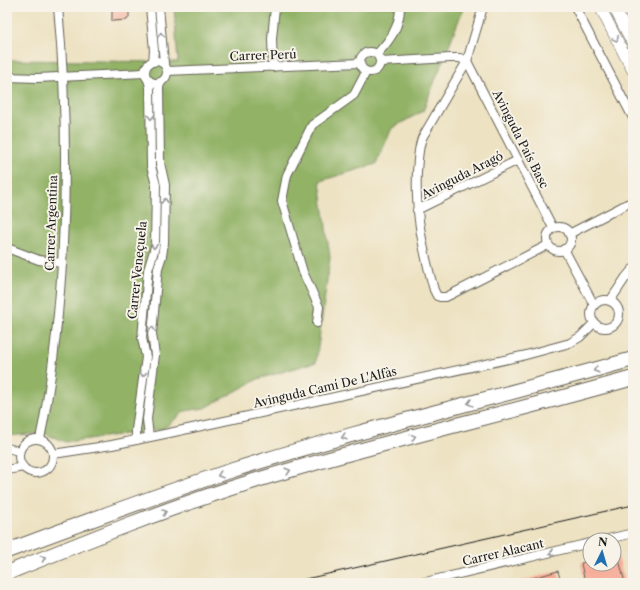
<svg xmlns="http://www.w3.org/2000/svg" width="640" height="590" font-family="'Libre Caslon Text',serif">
<rect width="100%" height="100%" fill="#f7f3e8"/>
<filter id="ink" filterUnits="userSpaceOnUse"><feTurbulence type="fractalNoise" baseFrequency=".025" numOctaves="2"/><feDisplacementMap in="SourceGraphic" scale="8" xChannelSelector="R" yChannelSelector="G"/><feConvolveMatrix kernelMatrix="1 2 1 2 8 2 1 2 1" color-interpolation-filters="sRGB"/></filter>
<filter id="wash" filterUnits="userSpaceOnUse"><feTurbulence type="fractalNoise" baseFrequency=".012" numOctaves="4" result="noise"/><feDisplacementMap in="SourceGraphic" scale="16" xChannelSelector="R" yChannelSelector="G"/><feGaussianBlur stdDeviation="0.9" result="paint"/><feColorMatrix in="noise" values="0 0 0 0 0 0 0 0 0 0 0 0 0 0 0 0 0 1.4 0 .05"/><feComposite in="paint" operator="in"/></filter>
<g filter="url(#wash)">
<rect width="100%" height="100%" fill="#ede2c2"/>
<!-- forest -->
<polygon fill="#92b266" stroke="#576741" points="174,7 464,7 423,111 392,128 376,164 320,181 330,258 316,362 258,379 205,408 185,411 163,429 66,442 43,433 7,436 7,60 178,62"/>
<g id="blocks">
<!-- building -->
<g fill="#f6a994">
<polygon points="129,9 129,18 127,18 127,20 112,21 112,10"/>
<polygon points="614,548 616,548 625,583 585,583 581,563 590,561 590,564 614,564"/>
<polygon points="558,571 561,583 523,583 522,581"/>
</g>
</g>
</g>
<g filter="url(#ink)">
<use href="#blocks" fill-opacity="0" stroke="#656156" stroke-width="1"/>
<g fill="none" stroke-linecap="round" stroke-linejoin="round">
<!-- minor casing -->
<g stroke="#656156" stroke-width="10">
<g id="minor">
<polyline points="150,7 154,50 153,62"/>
<polyline points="159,7 164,63"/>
<path d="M483 7 467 61 422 138C418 149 418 160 417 172 415 213 423 250 434 290L437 296 440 297H446L548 245"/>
<polyline points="575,7 633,118"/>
<circle cx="370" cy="62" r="10"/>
<path d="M377 54C390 40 400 27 400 7"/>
<circle cx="156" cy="72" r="11"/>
<polyline points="381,62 450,58 460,58 467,61 553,228"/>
<polyline points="273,67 272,39 275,7"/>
<polyline points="167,71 360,63"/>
<polyline points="7,77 37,78 145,73"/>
<polyline points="417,210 518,160"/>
<circle cx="559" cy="239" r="12"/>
<polyline points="569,234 633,201"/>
<polyline points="7,248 39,260 62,263"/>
<polyline points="564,249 594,305"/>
<circle cx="605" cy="314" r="14"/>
<polyline points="610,301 626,277 633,269"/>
<polyline points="317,323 319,307 303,272 282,201 287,175 312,125 354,95 366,72"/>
<polyline points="149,437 147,419 155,355 152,334 158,268 162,256 164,243 165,185 160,163 159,87 161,82"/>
<path d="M40 439C52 382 58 323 62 265 67 179 66 93 58 7"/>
<circle cx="36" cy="456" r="17"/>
<polyline points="136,440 136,430 146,357 142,338 148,270 153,254 155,246 156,185 151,166 150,87 148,79"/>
<polyline points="7,448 19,451"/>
<polyline points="53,454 112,445 174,432 522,356 570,343 580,337 594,323"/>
<polyline points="7,470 23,467"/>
<polyline points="604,540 633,533"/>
<polyline points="421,583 590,543"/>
</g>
</g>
<!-- secondary casing -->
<g stroke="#656156" stroke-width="12">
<g id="secondary">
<polyline points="600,7 633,71"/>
<polyline points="614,7 633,44"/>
</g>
</g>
<!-- motorway casing -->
<g stroke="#656156" stroke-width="16">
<g id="motorway">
<path d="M7 551C82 523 157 495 233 470 365 428 500 397 633 359"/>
<path d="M7 573C88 540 170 507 254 481 379 442 507 414 633 378"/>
</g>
</g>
<!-- minor -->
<use href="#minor" stroke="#fff" stroke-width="8"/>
<!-- secondary -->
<use href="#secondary" stroke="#fff" stroke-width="11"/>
<!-- motorway -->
<use href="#motorway" stroke="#fff" stroke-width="14"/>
<!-- tram -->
<polyline stroke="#1c1c1c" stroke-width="1" points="288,583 633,505"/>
</g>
<!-- one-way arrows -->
<defs><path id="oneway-chevron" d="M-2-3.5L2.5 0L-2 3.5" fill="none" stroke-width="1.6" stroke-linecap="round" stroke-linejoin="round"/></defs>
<g stroke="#999">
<use href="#oneway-chevron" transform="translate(161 35) rotate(-94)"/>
<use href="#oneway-chevron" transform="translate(616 39) rotate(62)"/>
<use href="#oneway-chevron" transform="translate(151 117) rotate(89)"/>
<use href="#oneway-chevron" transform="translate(165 201) rotate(-89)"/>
<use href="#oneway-chevron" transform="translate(154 246) rotate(94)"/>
<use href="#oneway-chevron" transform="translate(152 329) rotate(-85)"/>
<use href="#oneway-chevron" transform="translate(596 370) rotate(164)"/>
<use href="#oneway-chevron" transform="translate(143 374) rotate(97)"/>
<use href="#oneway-chevron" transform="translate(470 403) rotate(165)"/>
<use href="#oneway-chevron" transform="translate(344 437) rotate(164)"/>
<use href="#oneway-chevron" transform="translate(413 437) rotate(-15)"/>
<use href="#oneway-chevron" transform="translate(288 471) rotate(-16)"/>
<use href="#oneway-chevron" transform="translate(220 475) rotate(161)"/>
<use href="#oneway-chevron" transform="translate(164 512) rotate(-20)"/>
<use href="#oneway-chevron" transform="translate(552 553) rotate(167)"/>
<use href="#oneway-chevron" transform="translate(43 558) rotate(-22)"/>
</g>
</g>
<g text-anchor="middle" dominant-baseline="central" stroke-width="4" stroke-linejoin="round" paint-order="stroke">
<!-- street labels -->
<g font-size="12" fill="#1c1c1c" stroke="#f7f3e8">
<text transform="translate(263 55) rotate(-2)">Carrer Perú</text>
<text transform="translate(521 139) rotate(63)">Avinguda País Basc</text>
<text transform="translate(462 175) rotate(-27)">Avinguda Aragó</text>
<text transform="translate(51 223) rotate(-88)">Carrer Argentina</text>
<text transform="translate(137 270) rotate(-84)">Carrer Veneçuela</text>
<text transform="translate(325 387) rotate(-13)">Avinguda Camí De L'Alfàs</text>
<text transform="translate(503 552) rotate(-13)">Carrer Alacant</text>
</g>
</g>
<!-- margin -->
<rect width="640" height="590" fill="none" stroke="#f7f3e8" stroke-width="24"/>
<!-- north arrow -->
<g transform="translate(602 552) rotate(5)"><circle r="19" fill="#f7f3e8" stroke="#9f9d96"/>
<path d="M0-3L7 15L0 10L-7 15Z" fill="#1f6fb2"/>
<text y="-6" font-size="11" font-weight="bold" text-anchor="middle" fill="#1c1c1c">N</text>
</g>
</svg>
